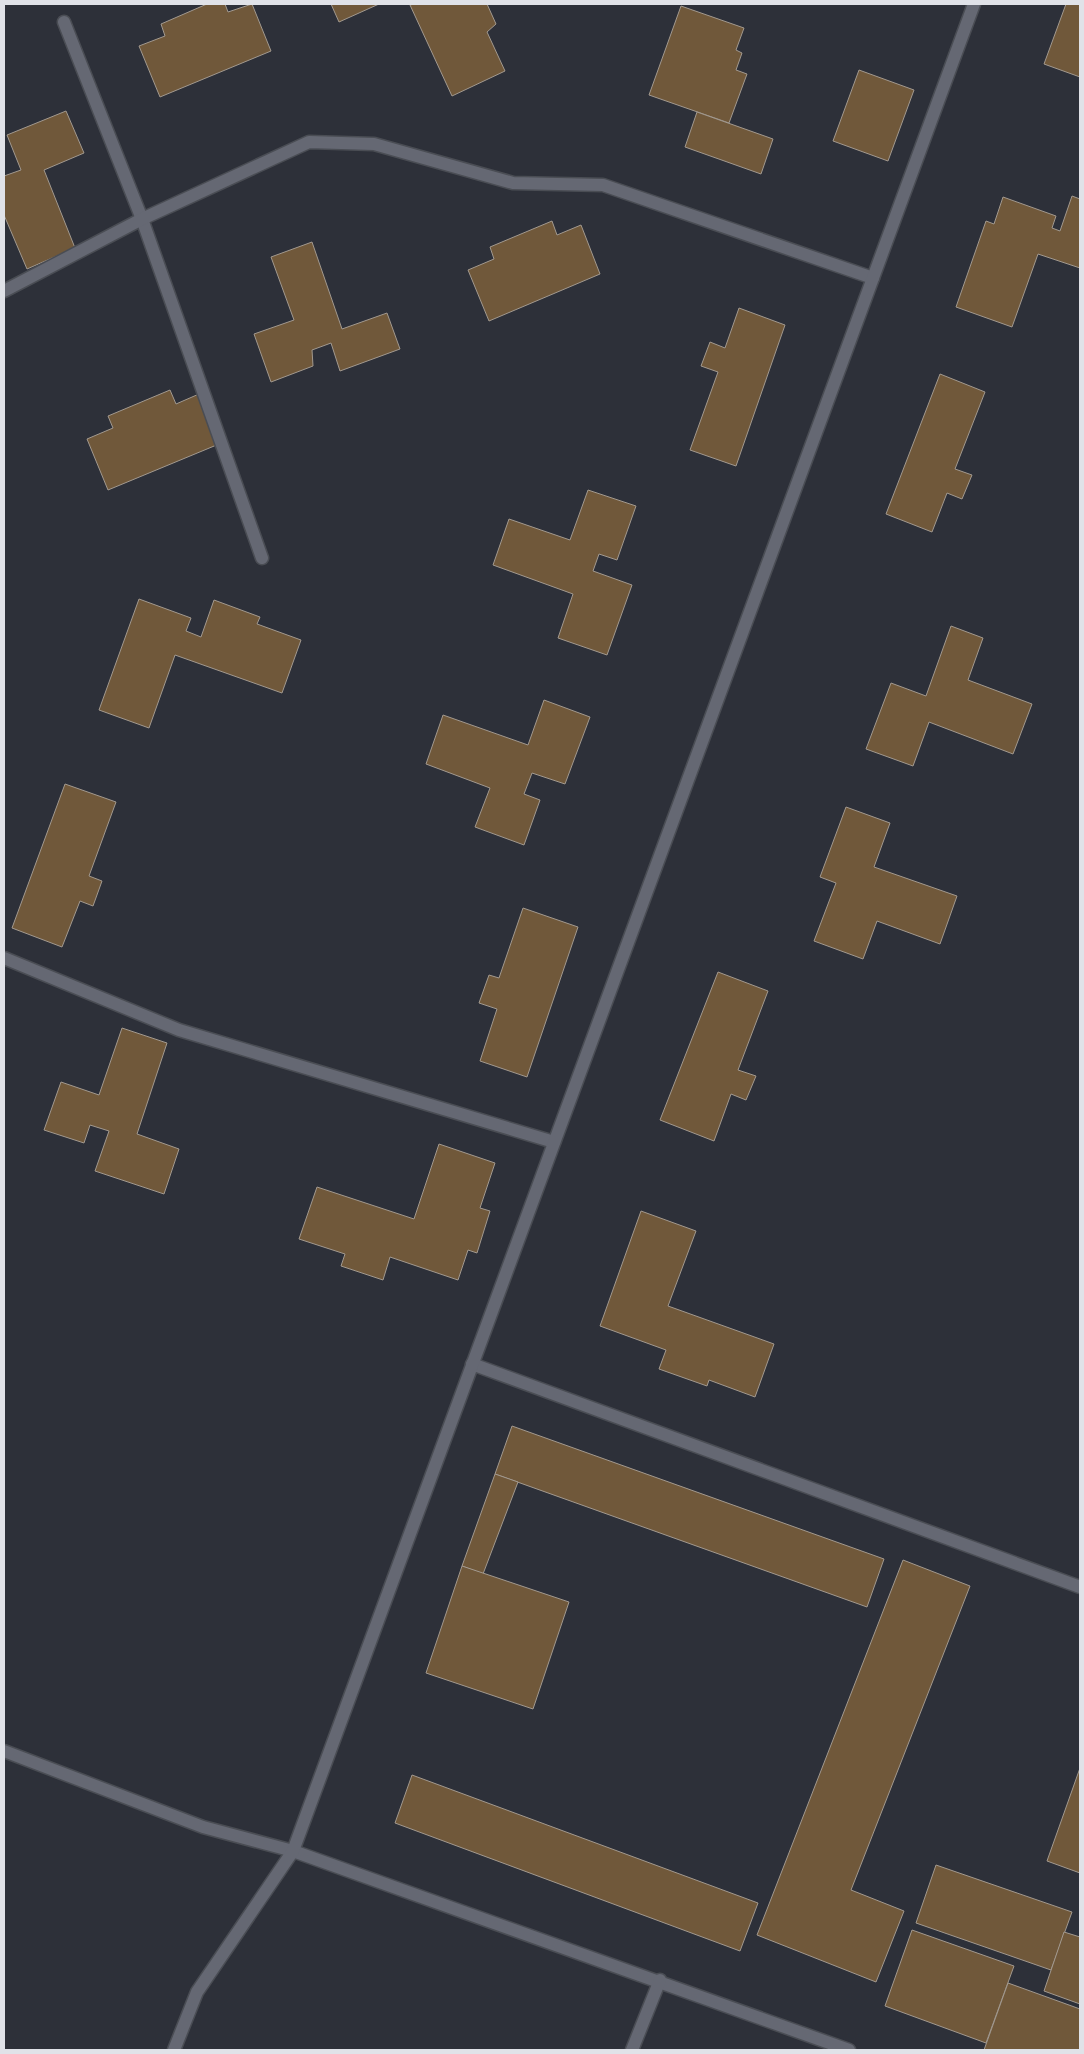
<svg xmlns="http://www.w3.org/2000/svg" width="1084" height="2054" font-family="'Space Grotesk',sans-serif">
<rect width="100%" height="100%" fill="#2d3039"/>
<!-- building -->
<g fill="#70583a" stroke="#a2998f">
<polygon points="207,4 225,4 228,12 252,4 271,51 160,97 139,46 165,36 161,24"/>
<polygon points="331,4 379,4 339,22"/>
<polygon points="414,4 487,4 496,24 487,32 505,71 452,96 410,5"/>
<polygon points="1066,4 1080,4 1080,77 1044,64"/>
<polygon points="681,6 744,28 736,50 742,53 736,70 747,74 729,123 649,95"/>
<polygon points="859,70 914,90 888,161 833,141"/>
<polygon points="66,111 84,153 44,170 75,248 27,269 4,215 4,176 21,170 7,135"/>
<polygon points="697,112 773,139 761,174 685,147"/>
<polygon points="1072,196 1080,199 1080,268 1038,254 1012,327 956,307 986,221 994,224 1003,197 1056,216 1052,228 1060,231"/>
<polygon points="552,221 557,235 581,225 600,274 489,321 468,270 494,259 490,247"/>
<polygon points="312,242 342,329 387,313 400,349 340,371 331,343 312,350 313,366 271,382 254,334 294,320 271,257"/>
<polygon points="739,308 785,325 736,466 690,450 718,372 701,366 710,342 725,348"/>
<polygon points="940,374 985,392 955,469 972,475 962,499 947,493 932,532 886,514"/>
<polygon points="170,390 176,404 199,394 219,444 108,490 87,439 113,428 108,416"/>
<polygon points="588,490 636,506 617,560 599,554 593,571 632,585 607,655 558,638 573,594 493,565 509,519 570,540"/>
<polygon points="139,599 191,618 186,631 201,637 214,600 260,617 257,624 301,640 282,693 175,655 149,728 99,710"/>
<polygon points="951,626 983,638 968,680 1032,704 1013,754 929,722 913,766 866,749 891,683 926,696"/>
<polygon points="544,700 590,717 565,784 532,773 524,794 540,800 524,845 475,827 490,788 426,764 443,715 528,745"/>
<polygon points="65,784 116,802 89,876 102,881 93,906 80,901 62,947 12,928"/>
<polygon points="846,807 890,823 874,867 957,896 940,944 877,921 863,959 814,941 836,883 820,877"/>
<polygon points="523,908 578,927 527,1077 480,1061 497,1009 479,1003 489,975 499,978"/>
<polygon points="718,972 768,991 738,1070 756,1076 746,1100 731,1094 714,1141 660,1120"/>
<polygon points="122,1028 167,1043 137,1134 179,1149 164,1194 95,1171 109,1131 90,1125 84,1143 44,1130 61,1082 99,1095"/>
<polygon points="439,1144 495,1163 480,1208 490,1211 477,1253 468,1250 458,1280 390,1257 383,1280 341,1266 345,1254 299,1239 317,1187 414,1219"/>
<polygon points="641,1211 696,1231 668,1306 774,1344 755,1397 709,1380 707,1386 659,1369 666,1350 600,1326"/>
<polygon points="512,1426 884,1559 867,1607 495,1474"/>
<polygon points="495,1474 518,1482 483,1574 462,1566"/>
<polygon points="903,1560 970,1586 851,1890 904,1911 876,1982 757,1935"/>
<polygon points="462,1566 569,1602 533,1709 426,1673"/>
<polygon points="1080,1768 1080,1873 1047,1861"/>
<polygon points="412,1775 758,1903 740,1951 395,1823"/>
<polygon points="936,1865 1072,1912 1051,1970 916,1923"/>
<polygon points="912,1930 1014,1966 986,2043 885,2006"/>
<polygon points="1064,1932 1080,1937 1080,2004 1044,1991"/>
<polygon points="1008,1983 1080,2009 1080,2050 984,2050"/>
</g>
<g fill="none" stroke-linecap="round" stroke-linejoin="round">
<!-- street casing -->
<g stroke="#4a4d54" stroke-width="15">
<g id="street">
<polyline points="64,22 142,219 262,558"/>
<polyline points="4,291 142,219 309,142 374,144 513,183 603,185 873,278"/>
<polyline points="4,958 179,1030 554,1142"/>
<polyline points="472,1364 1080,1587"/>
<polyline points="4,1751 203,1827 293,1851 849,2050"/>
<polyline points="174,2050 197,1992 293,1851 974,4"/>
<polyline points="632,2050 660,1980"/>
</g>
</g>
<!-- street -->
<use href="#street" stroke="#656873" stroke-width="12"/>
</g>
<!-- border -->
<rect width="1084" height="2054" fill="none" stroke="#e0e2e8" stroke-width="10"/>
</svg>
